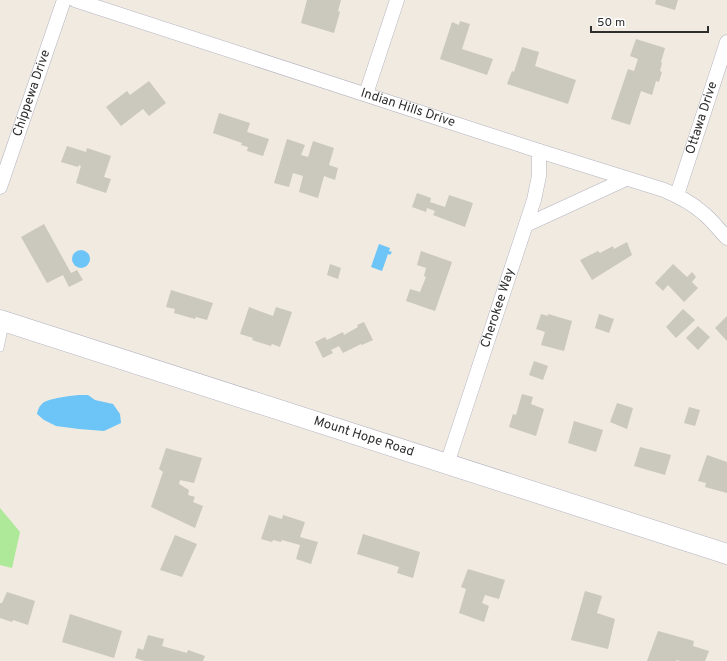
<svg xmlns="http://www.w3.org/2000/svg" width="727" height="661" font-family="Overpass,sans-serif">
<rect width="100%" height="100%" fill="#f0eae0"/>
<!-- green -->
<polygon fill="#ade999" points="0,508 20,532 12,568 0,565"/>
<!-- water -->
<g fill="#6dc5f7">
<polygon points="379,244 390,248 389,251 392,252 390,255 388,254 382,271 371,267"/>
<circle cx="81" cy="259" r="9"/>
<path d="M80 395H88L95 400 113 404 120 414 121 423 104 431 79 429 56 426 44 420 37 414C38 410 39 406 43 403 47 399 73 395 80 395Z"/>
</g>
<!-- building -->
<g fill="#cbc8be">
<polygon points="307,0 341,0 338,11 340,12 334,33 301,23"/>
<polygon points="656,0 678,0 675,10 655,4"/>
<polygon points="460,21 470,24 462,49 493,59 487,75 440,59 452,22 459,25"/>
<polygon points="636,39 665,48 661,62 662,63 660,71 662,72 659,82 656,81 652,95 641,91 630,125 611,119 628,69 634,71 638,59 630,56"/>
<polygon points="522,47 539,52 535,66 576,80 568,104 507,84 512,71 514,72"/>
<polygon points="149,81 166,103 149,116 143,109 121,126 106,107 127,91 130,95"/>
<polygon points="219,113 250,123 247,132 269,139 263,156 247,151 248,147 241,145 242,143 213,133"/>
<polygon points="287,139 305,145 301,155 308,157 313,141 334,148 329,165 338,168 335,180 324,176 318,198 299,192 303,176 293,173 289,187 274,183"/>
<polygon points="67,146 86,152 87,148 111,156 104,177 111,179 106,193 76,183 81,166 79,165 78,167 61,162"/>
<polygon points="417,193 431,198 430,202 445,207 449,195 473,203 465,227 433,215 435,211 427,208 426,212 412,207"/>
<polygon points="44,224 71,273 77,270 83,280 69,287 63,275 47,283 21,237"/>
<polygon points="627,242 632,255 592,280 580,260 598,251 600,253 613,246 614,249"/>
<polygon points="421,251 452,262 435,311 406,301 410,289 420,292 426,277 424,276 426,268 417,265"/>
<polygon points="330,264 341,268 338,279 327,275"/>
<polygon points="673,264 687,277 692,272 696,277 692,282 698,288 684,302 668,285 663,291 655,283"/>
<polygon points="171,290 213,303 207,320 196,317 195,319 174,313 175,309 166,307"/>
<polygon points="249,307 273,316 276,307 292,312 280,347 272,344 271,346 252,340 253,338 240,334"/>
<polygon points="683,309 695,320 676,338 666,327"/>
<polygon points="541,314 548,316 548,314 572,321 564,351 541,345 545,332 536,329"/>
<polygon points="599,314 614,319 609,333 595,328"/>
<polygon points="727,316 727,341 715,328"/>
<polygon points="364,322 373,340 362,345 361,344 343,353 339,346 331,350 333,353 323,358 315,342 325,337 327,340 343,332 344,335 358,327 357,325"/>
<polygon points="698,326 710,337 698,350 686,338"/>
<polygon points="534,361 548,366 543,380 529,375"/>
<polygon points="522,394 533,397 531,404 544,409 536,436 509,427 513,414 516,415"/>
<polygon points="617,403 633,408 627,429 610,422"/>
<polygon points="689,407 700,410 695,426 684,423"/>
<polygon points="574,421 603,430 596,452 568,443"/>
<polygon points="640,447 671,455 665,475 634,466"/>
<polygon points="166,448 202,458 194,483 180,480 179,484 189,490 188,495 195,497 193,502 203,506 195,528 151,507 163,472 159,469"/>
<polygon points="707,455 727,462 727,493 705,487 706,483 698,481"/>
<polygon points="269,515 282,519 283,515 305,522 300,537 318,542 311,564 296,559 300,545 282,540 281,542 273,540 272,542 261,539"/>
<polygon points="363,534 420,552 413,578 397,573 399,567 357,554"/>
<polygon points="175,535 197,544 182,577 160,570"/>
<polygon points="468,569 505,580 499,599 485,595 482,603 489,606 484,622 459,613 466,589 461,587"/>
<polygon points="585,591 602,596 597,613 615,619 608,649 571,640"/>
<polygon points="7,592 35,601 28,625 13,620 12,622 0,618 0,603 2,603"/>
<polygon points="70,614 122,631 114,658 62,642"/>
<polygon points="658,631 694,641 693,646 709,651 705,661 680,661 677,660 676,661 647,661"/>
<polygon points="148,635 164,639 162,646 187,653 188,650 205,656 203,661 144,661 135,658 138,648 143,650"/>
</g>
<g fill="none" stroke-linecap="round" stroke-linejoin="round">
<!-- lane casing -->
<g stroke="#b4b4c2" stroke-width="8">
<polyline id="lane" points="0,348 5,324"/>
</g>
<!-- street casing -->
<g stroke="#b4b4c2" stroke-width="15">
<g id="street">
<path id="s1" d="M75 0 539 151 664 190C678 196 691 202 703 213 712 220 719 230 727 238"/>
<polyline points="366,94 397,0"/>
<path id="s2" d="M0 187 64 0"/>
<path id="s3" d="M677 195 727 42"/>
<polyline points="526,225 626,179"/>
<path id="s4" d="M447 464 534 200 539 176V151"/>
</g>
</g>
<!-- secondary casing -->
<g stroke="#b4b4c2" stroke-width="21">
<g id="secondary">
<path id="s5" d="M0 320 727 554"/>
</g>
</g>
<!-- lane -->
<use href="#lane" stroke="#fff" stroke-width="7"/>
<!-- street -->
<use href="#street" stroke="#fff" stroke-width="14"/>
<!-- secondary -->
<use href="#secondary" stroke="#fff" stroke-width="20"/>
</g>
<g text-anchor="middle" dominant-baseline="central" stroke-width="3" stroke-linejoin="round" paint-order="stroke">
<!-- street labels -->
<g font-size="13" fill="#2e2e2e" stroke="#fff">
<text stroke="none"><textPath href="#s2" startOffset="99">Chippewa Drive</textPath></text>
<text stroke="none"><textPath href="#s1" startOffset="350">Indian Hills Drive</textPath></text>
<text stroke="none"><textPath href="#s3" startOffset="81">Ottawa Drive</textPath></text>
<text stroke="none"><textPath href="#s4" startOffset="164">Cherokee Way</textPath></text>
<text stroke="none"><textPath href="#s5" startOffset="382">Mount Hope Road</textPath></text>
</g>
</g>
<!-- scale -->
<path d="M591 26v6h117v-6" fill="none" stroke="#2e2e2e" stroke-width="2"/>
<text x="597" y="26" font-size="12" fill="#2e2e2e" stroke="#ffffff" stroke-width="3" paint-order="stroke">50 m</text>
</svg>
